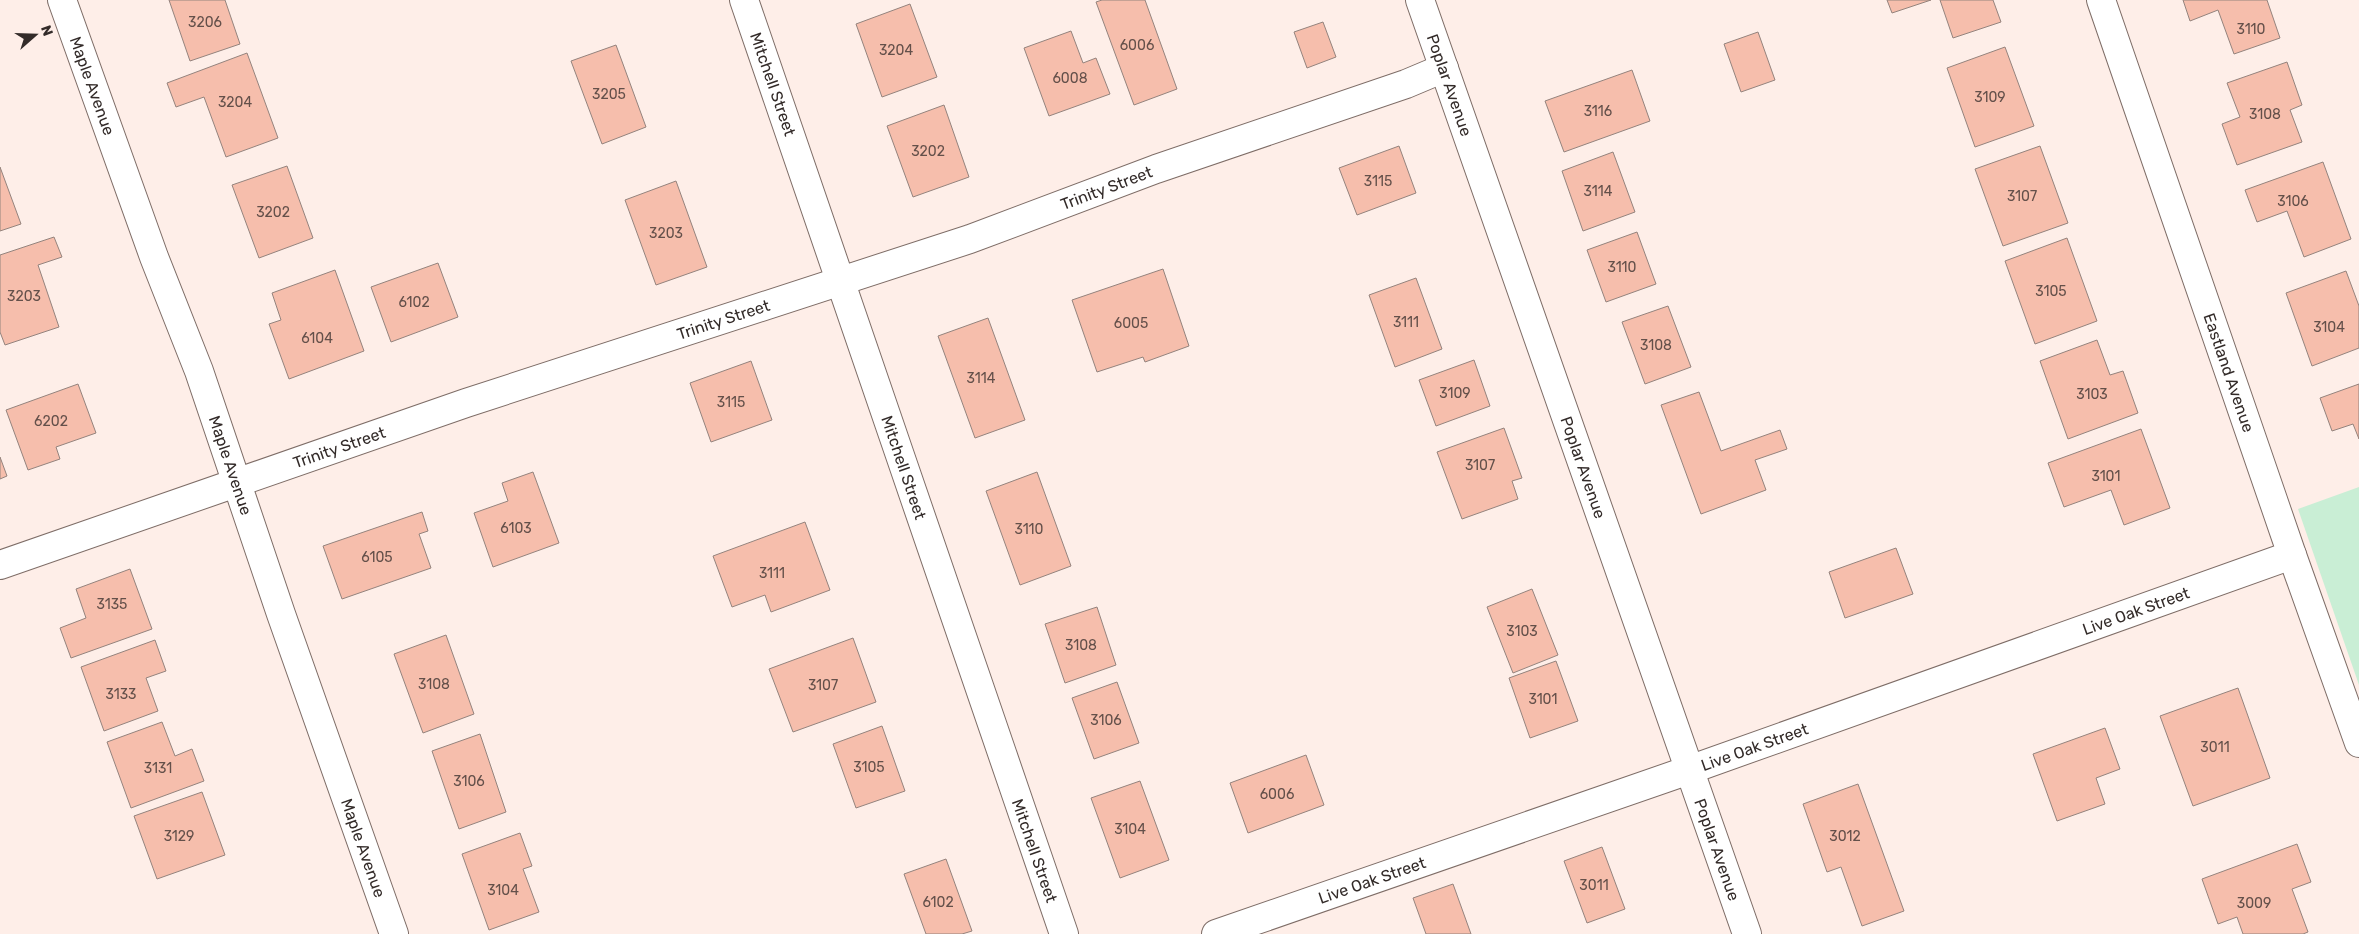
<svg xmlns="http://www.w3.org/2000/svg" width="2359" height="934" font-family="Rubik,sans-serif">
<rect width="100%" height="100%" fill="#feeee8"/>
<!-- green -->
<polygon fill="#c9eed5" points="2359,487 2359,685 2298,509"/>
<!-- building -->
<g fill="#f6beac" stroke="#94837d">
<polygon points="169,0 225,0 240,44 190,61"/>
<polygon points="1102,0 1145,0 1177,89 1134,105 1096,2"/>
<polygon points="1887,0 1931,0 1892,13"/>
<polygon points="1940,0 1993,0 2001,22 1953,38"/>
<polygon points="2183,0 2267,0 2280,38 2234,54 2218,10 2190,21"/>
<polygon points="910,4 937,77 882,97 856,24"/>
<polygon points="1323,22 1336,57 1307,68 1294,32"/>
<polygon points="1071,31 1083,63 1096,58 1110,94 1049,116 1024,48"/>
<polygon points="1758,32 1775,80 1741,92 1724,44"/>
<polygon points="616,45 646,127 602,144 571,61"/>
<polygon points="2005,47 2034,126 1975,147 1947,68"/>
<polygon points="247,53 278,138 226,157 204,97 176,107 167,83"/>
<polygon points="2287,62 2302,105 2290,110 2302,142 2237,165 2222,124 2240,117 2227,83"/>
<polygon points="1632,70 1650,121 1564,152 1545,101"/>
<polygon points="944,105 969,177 913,197 887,126"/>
<polygon points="1399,146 1416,193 1357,215 1339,168"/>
<polygon points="2040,146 2068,223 2003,246 1975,169"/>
<polygon points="1613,152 1635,212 1583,231 1562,171"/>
<polygon points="2323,162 2351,239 2304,257 2287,211 2257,222 2245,190"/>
<polygon points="287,166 313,238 259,258 232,185"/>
<polygon points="0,167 21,224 0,231"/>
<polygon points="676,181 707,267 656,285 625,200"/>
<polygon points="1637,232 1656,284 1606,302 1587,250"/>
<polygon points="54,237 62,257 38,265 59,327 5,345 0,332 0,255"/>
<polygon points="2067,238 2097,321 2035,344 2005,261"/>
<polygon points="438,263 458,317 391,342 371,287"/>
<polygon points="1163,269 1189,346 1145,362 1143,357 1097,372 1072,300"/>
<polygon points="335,270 364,351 289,379 269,324 281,320 272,293"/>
<polygon points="2346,271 2359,306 2359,348 2312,366 2286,293"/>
<polygon points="1416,278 1442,349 1395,367 1369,295"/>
<polygon points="1668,306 1691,367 1645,384 1622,322"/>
<polygon points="988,318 1025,420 975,438 938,336"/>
<polygon points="2097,340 2110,375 2123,371 2138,413 2068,439 2040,361"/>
<polygon points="1474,360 1490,406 1436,426 1419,380"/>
<polygon points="751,361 772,420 711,442 690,383"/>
<polygon points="78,384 96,433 56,447 60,459 28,470 6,410"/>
<polygon points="2359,384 2359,439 2353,424 2332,431 2320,398"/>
<polygon points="1699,392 1721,451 1780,430 1787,449 1755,460 1766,490 1701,514 1661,405"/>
<polygon points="1504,428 1522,478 1512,481 1518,499 1462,519 1437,452"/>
<polygon points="2141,429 2170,508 2124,525 2111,490 2064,507 2048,463"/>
<polygon points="0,457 7,476 0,479"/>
<polygon points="533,472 559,543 493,567 474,513 508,501 502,483"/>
<polygon points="1037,472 1071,566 1020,585 986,491"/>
<polygon points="422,512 428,531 419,534 431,568 342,599 323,546"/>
<polygon points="805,522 830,590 771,612 765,595 732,607 713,556"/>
<polygon points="1896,548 1913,594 1845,618 1829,572"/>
<polygon points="130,569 152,629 71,658 60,628 86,618 76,589"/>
<polygon points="1532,589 1558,655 1513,673 1487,607"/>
<polygon points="1097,607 1116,665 1065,683 1045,624"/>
<polygon points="446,635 474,714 423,733 394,654"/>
<polygon points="853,638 876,702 793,732 769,669"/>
<polygon points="155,640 166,671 146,678 158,711 104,731 81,667"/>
<polygon points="1556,661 1578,721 1530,738 1509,678"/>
<polygon points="1117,682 1139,743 1094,759 1072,698"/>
<polygon points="2238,688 2270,778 2193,806 2160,716"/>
<polygon points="162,722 175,756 192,749 204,781 131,808 107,742"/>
<polygon points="882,726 905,791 856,808 833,744"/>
<polygon points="2105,728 2120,769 2096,778 2105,804 2057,821 2033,754"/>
<polygon points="480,734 506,812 459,829 432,751"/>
<polygon points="1306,755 1324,805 1248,833 1230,783"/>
<polygon points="1140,781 1169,860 1120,878 1091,798"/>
<polygon points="1858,784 1904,911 1862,926 1841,867 1827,872 1803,804"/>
<polygon points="202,792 225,855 157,879 134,816"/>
<polygon points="520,833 532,866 523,869 539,912 489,930 462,854"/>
<polygon points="2297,844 2311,882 2292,889 2308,932 2303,934 2243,934 2237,917 2218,924 2202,879"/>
<polygon points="1602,847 1625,909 1587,923 1564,861"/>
<polygon points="946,859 972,931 962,934 926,934 904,874"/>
<polygon points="1453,884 1471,934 1426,934 1413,898"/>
</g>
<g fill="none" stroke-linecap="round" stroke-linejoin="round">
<!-- minor casing -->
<g stroke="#7e6d67" stroke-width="30">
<g id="minor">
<path id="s1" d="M62 0 154 257 199 371 281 614 394 934"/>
<path id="s2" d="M744 0C853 311 955 623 1064 934"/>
<path id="s3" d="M1420 0 1747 934"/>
<path id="s4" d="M2101 0 2292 555 2359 743"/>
<path id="s5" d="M0 565 466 403 970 239 1156 169 1406 84 1444 68"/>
<path id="s6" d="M1216 934 1689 770 2292 555"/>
</g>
</g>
<!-- minor -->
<use href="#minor" stroke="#fff" stroke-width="28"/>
</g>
<g text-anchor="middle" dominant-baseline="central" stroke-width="4" stroke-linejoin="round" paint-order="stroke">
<!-- number labels -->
<g font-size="14" fill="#64504a">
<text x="205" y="22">3206</text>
<text x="2251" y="29">3110</text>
<text x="1137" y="45">6006</text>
<text x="896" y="50">3204</text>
<text x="1070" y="78">6008</text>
<text x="609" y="94">3205</text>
<text x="1990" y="97">3109</text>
<text x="235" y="102">3204</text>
<text x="1598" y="111">3116</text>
<text x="2265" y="114">3108</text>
<text x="928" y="151">3202</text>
<text x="1378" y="181">3115</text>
<text x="1598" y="191">3114</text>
<text x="2022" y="196">3107</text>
<text x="2293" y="201">3106</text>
<text x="273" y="212">3202</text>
<text x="666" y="233">3203</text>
<text x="1622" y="267">3110</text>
<text x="2051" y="291">3105</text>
<text x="24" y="296">3203</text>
<text x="414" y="302">6102</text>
<text x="1406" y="322">3111</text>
<text x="1131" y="323">6005</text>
<text x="2329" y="327">3104</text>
<text x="317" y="338">6104</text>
<text x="1656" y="345">3108</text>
<text x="981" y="378">3114</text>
<text x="1455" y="393">3109</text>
<text x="2092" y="394">3103</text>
<text x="731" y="402">3115</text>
<text x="51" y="421">6202</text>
<text x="1480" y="465">3107</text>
<text x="2106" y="476">3101</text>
<text x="516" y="528">6103</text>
<text x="1029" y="529">3110</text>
<text x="377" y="557">6105</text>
<text x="772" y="573">3111</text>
<text x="112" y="604">3135</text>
<text x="1522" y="631">3103</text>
<text x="1081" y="645">3108</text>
<text x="434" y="684">3108</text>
<text x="823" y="685">3107</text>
<text x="121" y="694">3133</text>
<text x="1543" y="699">3101</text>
<text x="1106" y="720">3106</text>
<text x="2215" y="747">3011</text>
<text x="869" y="767">3105</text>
<text x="158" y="768">3131</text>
<text x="469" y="781">3106</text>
<text x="1277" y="794">6006</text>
<text x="1130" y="829">3104</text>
<text x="179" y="836">3129</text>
<text x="1845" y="836">3012</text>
<text x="1594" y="885">3011</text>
<text x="503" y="890">3104</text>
<text x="938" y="902">6102</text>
<text x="2254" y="903">3009</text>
</g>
<!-- street labels -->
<g font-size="16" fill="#332b29" stroke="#feeee8">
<text stroke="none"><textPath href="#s2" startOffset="89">Mitchell Street</textPath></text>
<text stroke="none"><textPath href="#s1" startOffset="91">Maple Avenue</textPath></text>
<text stroke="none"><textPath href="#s3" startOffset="90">Poplar Avenue</textPath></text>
<text stroke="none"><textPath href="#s5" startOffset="1169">Trinity Street</textPath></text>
<text stroke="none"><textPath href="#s5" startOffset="764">Trinity Street</textPath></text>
<text stroke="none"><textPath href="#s4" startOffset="394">Eastland Avenue</textPath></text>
<text stroke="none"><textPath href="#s5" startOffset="359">Trinity Street</textPath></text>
<text stroke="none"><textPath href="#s1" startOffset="495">Maple Avenue</textPath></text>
<text stroke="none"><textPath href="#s2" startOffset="494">Mitchell Street</textPath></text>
<text stroke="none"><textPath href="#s3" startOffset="495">Poplar Avenue</textPath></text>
<text stroke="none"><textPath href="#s6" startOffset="975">Live Oak Street</textPath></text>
<text stroke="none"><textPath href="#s6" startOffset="570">Live Oak Street</textPath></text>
<text stroke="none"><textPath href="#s1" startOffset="900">Maple Avenue</textPath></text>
<text stroke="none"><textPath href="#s3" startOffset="900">Poplar Avenue</textPath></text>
<text stroke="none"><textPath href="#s2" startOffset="899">Mitchell Street</textPath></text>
<text stroke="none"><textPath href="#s6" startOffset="165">Live Oak Street</textPath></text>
</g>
</g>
<!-- north arrow -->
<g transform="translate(35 35) rotate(70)" stroke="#feeee8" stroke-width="4" paint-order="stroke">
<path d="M0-4L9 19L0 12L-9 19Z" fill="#332b29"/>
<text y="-8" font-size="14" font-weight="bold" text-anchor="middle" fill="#332b29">N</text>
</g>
</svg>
